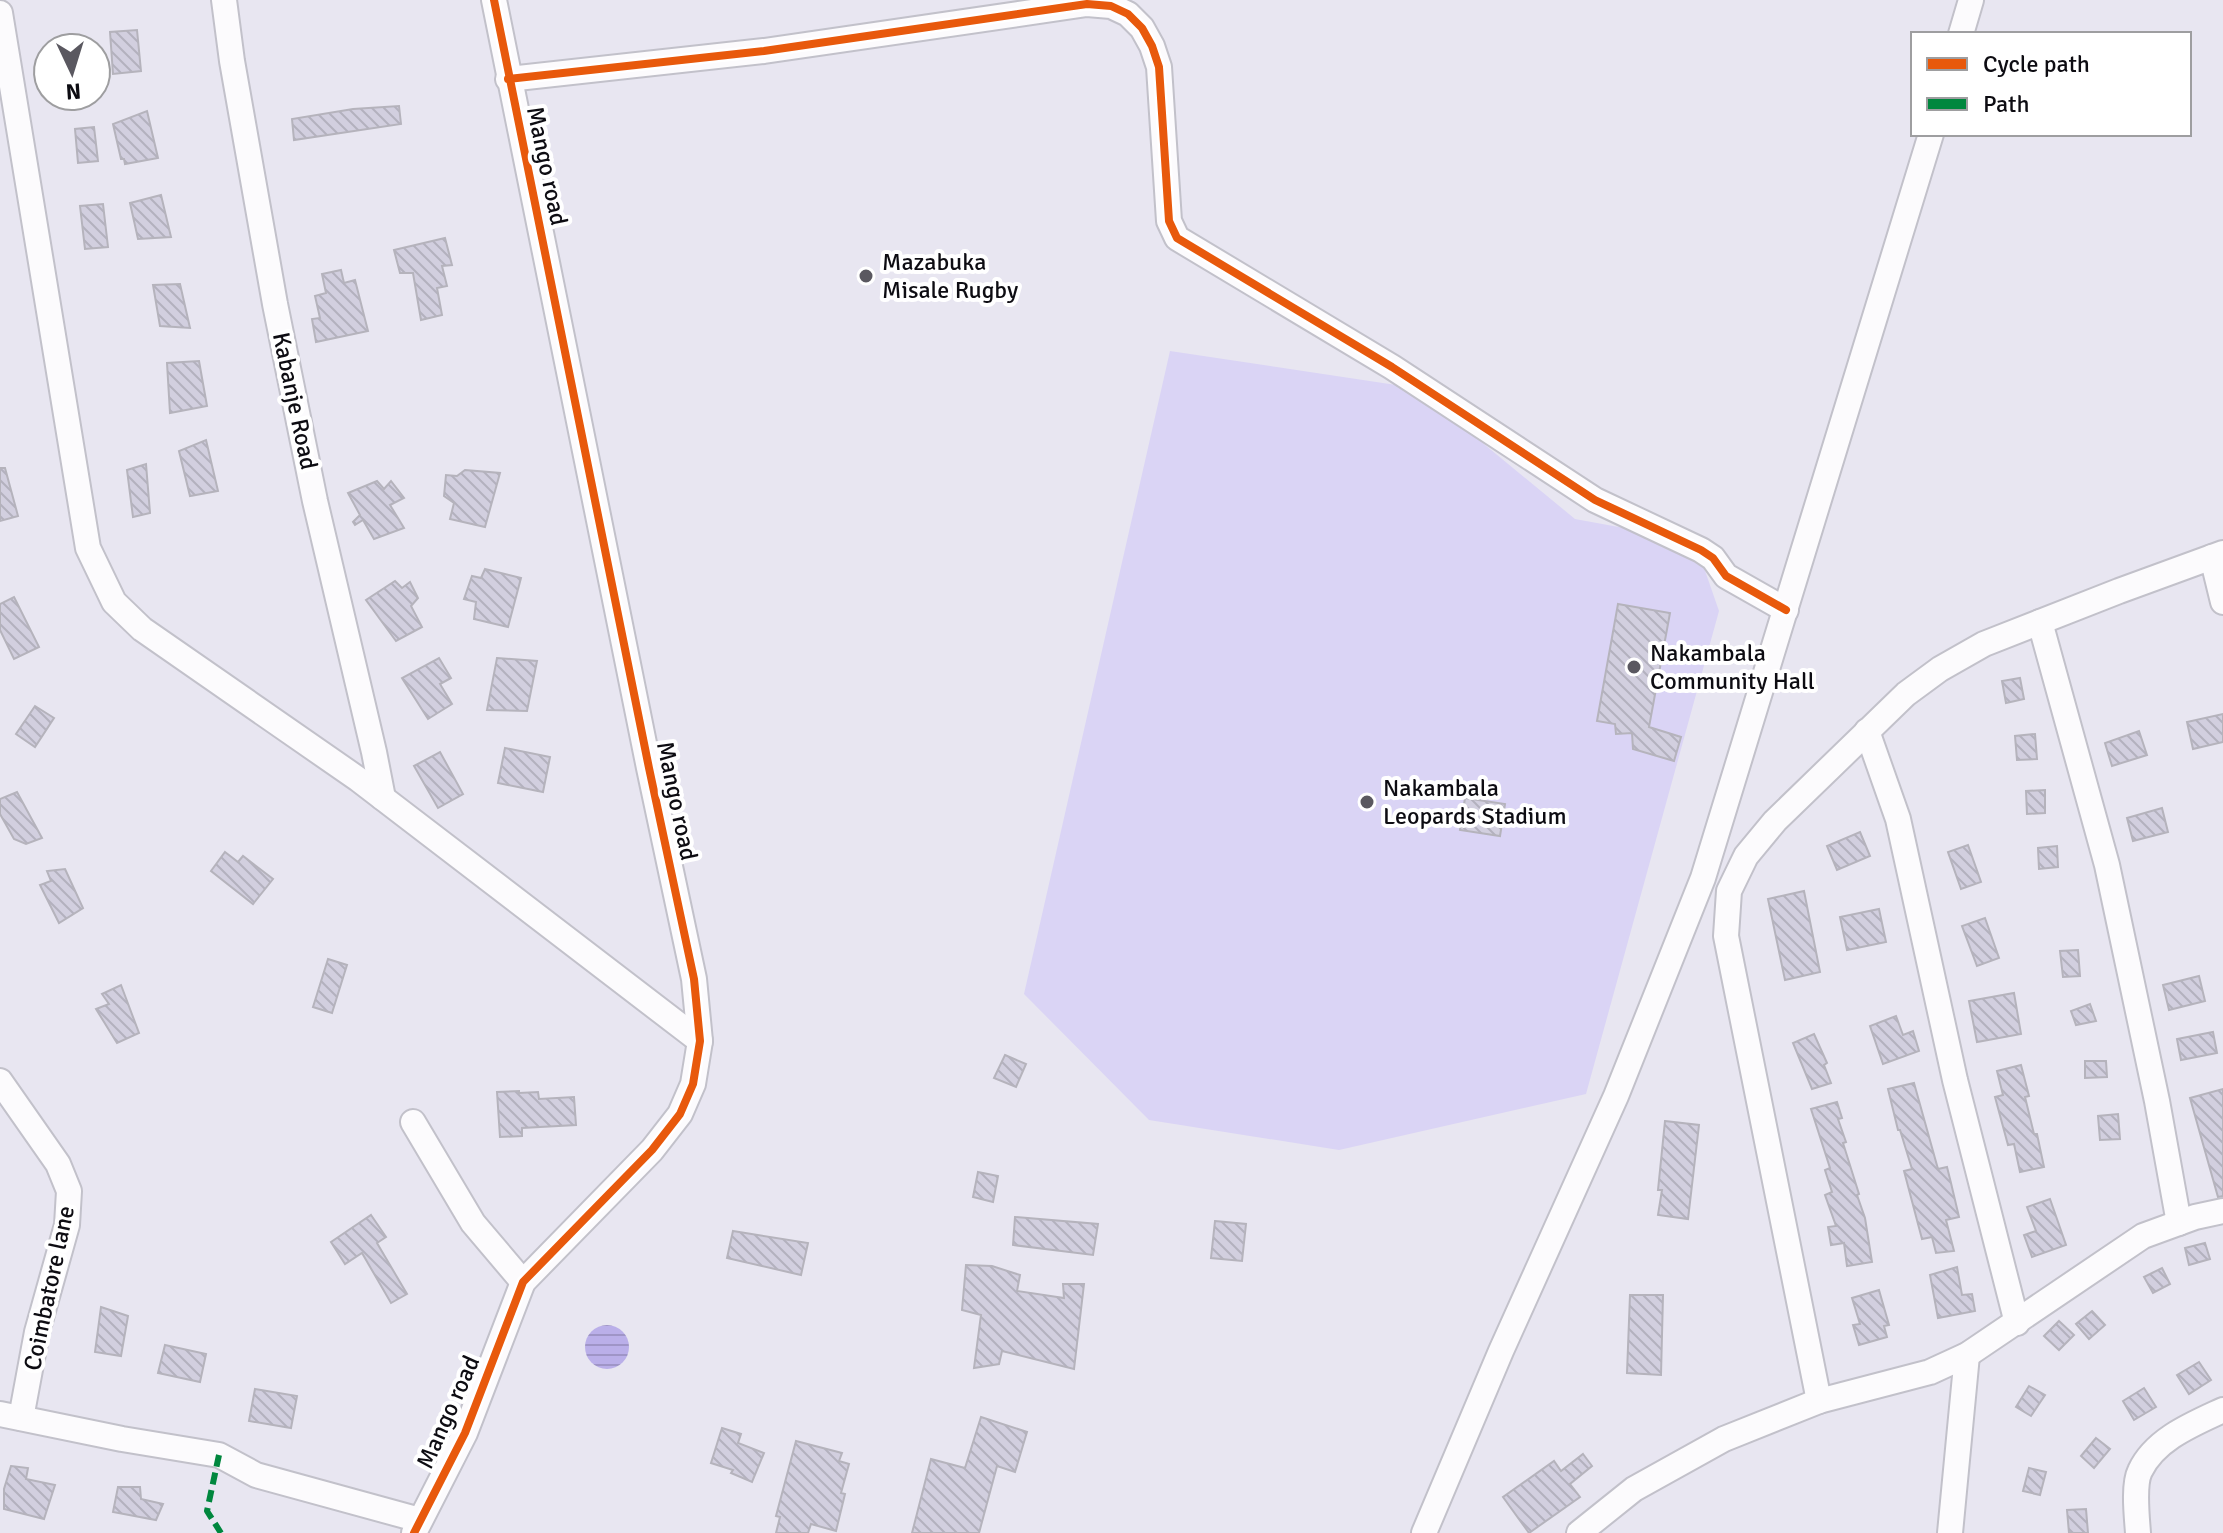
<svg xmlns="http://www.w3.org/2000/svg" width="2223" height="1533" font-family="Signika,sans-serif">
<defs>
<pattern id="water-rules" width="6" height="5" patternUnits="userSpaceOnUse" patternTransform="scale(2)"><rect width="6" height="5" fill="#baafe9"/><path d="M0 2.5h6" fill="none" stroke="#9f95c7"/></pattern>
<pattern id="building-back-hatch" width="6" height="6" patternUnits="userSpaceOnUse" patternTransform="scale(2)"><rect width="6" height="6" fill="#d2cfdf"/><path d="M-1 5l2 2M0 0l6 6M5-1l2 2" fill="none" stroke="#b3b1be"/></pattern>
</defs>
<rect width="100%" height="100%" fill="#e8e6f1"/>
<!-- green -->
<polygon fill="#dad4f5" points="1170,351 1416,388 1575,519 1635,530 1702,562 1719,611 1586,1094 1339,1150 1149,1120 1024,994"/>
<!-- water -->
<circle fill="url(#water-rules)" cx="607" cy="1347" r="22"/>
<!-- building -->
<g fill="url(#building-back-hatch)" stroke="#b5b3bc" stroke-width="2">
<polygon points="137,30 141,71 113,74 110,32"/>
<polygon points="399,106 401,124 294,140 292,119 353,109"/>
<polygon points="147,111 158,158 125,164 124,159 121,159 113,124"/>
<polygon points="94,127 98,161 78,163 75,129"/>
<polygon points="161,195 171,237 138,239 130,203"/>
<polygon points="103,204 108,247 85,249 80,206"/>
<polygon points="445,238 452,265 442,266 447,286 437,288 442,315 421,320 413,273 400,273 394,250"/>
<polygon points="341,270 344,283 355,280 368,331 316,342 312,319 320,318 315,296 326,293 322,274"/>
<polygon points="180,284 190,328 160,326 153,285"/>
<polygon points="199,361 207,406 170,413 167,363"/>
<polygon points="206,440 218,491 190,496 179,451"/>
<polygon points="146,464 150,513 133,517 127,470"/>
<polygon points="0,468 5,468 18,516 0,521"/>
<polygon points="465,470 500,473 485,527 450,519 454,503 444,496 446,475 457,476"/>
<polygon points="377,481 384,489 391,481 404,498 390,505 404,528 374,539 363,520 355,525 353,522 360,515 348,493"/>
<polygon points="485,569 521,578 508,627 474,619 476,602 464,599 472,576 481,578"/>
<polygon points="395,581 402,588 410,582 418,598 411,606 422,627 396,641 366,600"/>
<polygon points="14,597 39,647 14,659 0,630 0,604"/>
<polygon points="1618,604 1670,613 1649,727 1681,737 1674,761 1633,749 1632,733 1616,734 1615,724 1597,721"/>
<polygon points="439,658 451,678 440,684 452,704 428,719 402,678"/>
<polygon points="497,658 537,661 527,711 487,710"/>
<polygon points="2020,678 2024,699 2006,703 2002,681"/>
<polygon points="35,706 54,718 35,747 16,734"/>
<polygon points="2223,714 2223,742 2193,749 2187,722"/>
<polygon points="2139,731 2147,755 2112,766 2105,743"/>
<polygon points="2035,734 2037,759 2017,760 2015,736"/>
<polygon points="505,748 550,757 543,792 498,783"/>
<polygon points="440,752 463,794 438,808 414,766"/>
<polygon points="2045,790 2045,813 2027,814 2026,791"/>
<polygon points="17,792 42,838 26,844 14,839 0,814 0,799"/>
<polygon points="1465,798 1505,804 1500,836 1460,830"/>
<polygon points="2162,808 2168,832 2133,841 2127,818"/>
<polygon points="1860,832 1870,856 1837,870 1827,846"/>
<polygon points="1968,845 1981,882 1961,889 1948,852"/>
<polygon points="2057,846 2058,867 2039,869 2038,848"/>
<polygon points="225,852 238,862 243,856 273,879 253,904 211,871"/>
<polygon points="65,869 83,908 59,923 40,885 51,881 47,871"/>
<polygon points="1804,891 1820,972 1785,980 1768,899"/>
<polygon points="1879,909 1886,942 1847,950 1840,917"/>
<polygon points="1985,918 1999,958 1977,966 1962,926"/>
<polygon points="2078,950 2080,976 2063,977 2060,951"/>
<polygon points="328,959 347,965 332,1013 313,1007"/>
<polygon points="2199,976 2205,1001 2169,1010 2163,985"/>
<polygon points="121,985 139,1033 117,1043 96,1009 109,1004 102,994"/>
<polygon points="2014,993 2021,1034 1977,1042 1969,1001"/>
<polygon points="2090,1004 2096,1021 2076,1025 2071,1011"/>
<polygon points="1896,1016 1903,1035 1913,1031 1919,1051 1883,1064 1870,1026"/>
<polygon points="2213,1032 2217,1053 2181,1060 2177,1039"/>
<polygon points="1814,1034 1827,1063 1824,1065 1831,1083 1812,1089 1793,1043"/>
<polygon points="1005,1055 1026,1064 1016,1087 994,1078"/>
<polygon points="2085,1061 2106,1061 2107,1077 2085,1078"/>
<polygon points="2021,1065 2029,1096 2025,1097 2034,1134 2037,1134 2044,1167 2020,1172 2014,1144 2008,1145 1995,1097 2003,1095 1997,1071"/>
<polygon points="1914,1083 1938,1169 1947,1167 1951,1183 1959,1217 1946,1220 1954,1251 1936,1253 1932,1237 1922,1239 1904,1171 1912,1169 1900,1130 1898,1130 1888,1089"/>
<polygon points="2223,1089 2223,1196 2218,1197 2190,1098"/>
<polygon points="519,1091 519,1093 538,1092 539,1099 574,1097 576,1125 522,1128 522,1136 500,1137 497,1092"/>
<polygon points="1837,1102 1842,1118 1838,1119 1846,1142 1843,1143 1859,1194 1857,1195 1865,1218 1872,1262 1847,1266 1844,1243 1831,1245 1828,1227 1836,1226 1825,1195 1832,1192 1825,1170 1830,1168 1811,1109"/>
<polygon points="2118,1114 2120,1139 2100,1140 2098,1116"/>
<polygon points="1665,1121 1699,1125 1688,1219 1658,1215 1662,1190 1658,1190"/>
<polygon points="978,1172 998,1176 993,1202 973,1197"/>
<polygon points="2050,1199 2066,1245 2032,1257 2024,1235 2036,1231 2027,1207"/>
<polygon points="371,1215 386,1237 377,1243 407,1294 391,1303 362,1253 345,1264 331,1242"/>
<polygon points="1015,1217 1098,1224 1093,1255 1013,1245"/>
<polygon points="1215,1221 1246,1224 1242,1261 1211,1258"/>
<polygon points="733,1231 808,1243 801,1275 727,1258"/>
<polygon points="2205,1243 2210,1259 2189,1265 2185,1248"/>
<polygon points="966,1265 992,1266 1020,1275 1017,1291 1064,1298 1063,1284 1084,1284 1074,1369 1002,1351 999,1364 974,1368 981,1315 962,1310"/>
<polygon points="1957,1267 1962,1295 1972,1294 1975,1311 1938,1318 1930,1275"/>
<polygon points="2162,1268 2170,1284 2153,1293 2144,1277"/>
<polygon points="1879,1290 1889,1325 1884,1326 1887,1337 1859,1345 1853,1325 1860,1324 1852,1298"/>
<polygon points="1630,1295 1663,1295 1661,1375 1627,1373"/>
<polygon points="101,1307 128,1316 121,1356 95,1352"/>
<polygon points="2092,1311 2105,1325 2089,1339 2076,1324"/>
<polygon points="2059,1321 2074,1335 2059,1350 2044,1336"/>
<polygon points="165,1345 206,1354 200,1382 158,1373"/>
<polygon points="2199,1362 2211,1380 2189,1394 2177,1375"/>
<polygon points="2029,1386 2045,1395 2031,1416 2016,1407"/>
<polygon points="2144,1388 2156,1407 2134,1420 2123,1401"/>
<polygon points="255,1389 297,1396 291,1428 249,1421"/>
<polygon points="981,1417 1027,1432 1015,1472 997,1466 979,1533 912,1533 931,1459 965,1468"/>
<polygon points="722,1428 741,1434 738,1443 764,1453 752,1482 731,1473 733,1470 711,1463"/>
<polygon points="2096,1438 2110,1449 2094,1468 2081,1456"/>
<polygon points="796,1441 842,1453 839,1461 849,1464 841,1493 845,1494 836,1531 811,1524 808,1533 776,1533 780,1517 776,1516"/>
<polygon points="1583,1454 1592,1466 1570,1484 1580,1497 1529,1533 1503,1497 1554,1461 1561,1471"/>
<polygon points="11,1466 28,1468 26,1479 55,1485 44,1519 4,1509 4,1489"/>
<polygon points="2029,1468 2046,1472 2040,1495 2023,1491"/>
<polygon points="118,1487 140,1487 141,1499 163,1504 156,1520 113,1512"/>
<polygon points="2086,1509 2088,1533 2069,1533 2067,1510"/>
</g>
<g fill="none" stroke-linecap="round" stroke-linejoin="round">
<!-- minor casing -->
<g stroke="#c2c1ca" stroke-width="28">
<g id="minor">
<polyline points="224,0 232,61 275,304 315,501 374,752 383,798"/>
<polyline points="0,13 88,548 114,602 142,629 358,779 700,1041"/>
<polyline points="1961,34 1971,0"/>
<polyline points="508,79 764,51 1087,4 1111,6 1128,14 1142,28 1152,46 1159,67 1169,221 1177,238 1392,367 1595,500 1701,550 1713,558 1726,576 1786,610"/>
<polyline points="2212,557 2223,602"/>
<polyline points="2040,622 2107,865 2157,1101 2179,1223"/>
<polyline points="1867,731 1898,819 1955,1080 2017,1323"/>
<polyline points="0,1081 58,1164 69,1191 67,1225 37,1332 21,1418"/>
<polyline points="413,1122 473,1223 523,1282"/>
<polyline points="1819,1401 1726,936 1729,891 1746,856 1775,821 1906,694 1940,669 1984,644 2119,591 2223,553"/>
<polyline points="0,1414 122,1439 219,1455 256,1475 420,1520"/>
<polyline points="414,1533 465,1433 523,1282 652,1150 680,1114 693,1084 700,1041 694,979 649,768 494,0"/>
<polyline points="1424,1533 1501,1351 1616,1096 1703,878 1931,134"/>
<polyline points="1579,1533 1634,1489 1724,1439 1819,1401 1930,1372 1967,1355 2143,1236 2195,1217 2223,1211"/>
<polyline points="1950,1533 1967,1355"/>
<path d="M2138 1533C2137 1518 2133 1485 2140 1471 2155 1439 2193 1424 2223 1410"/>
</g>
</g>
<!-- minor -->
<use href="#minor" stroke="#fcfbfd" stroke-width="24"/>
<!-- quiet -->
<polyline stroke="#00873e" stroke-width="6" stroke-dasharray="12 6" stroke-linecap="butt" points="219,1455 207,1511 221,1533"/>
<!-- cycleway casing -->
<g stroke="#fff" stroke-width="13">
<g id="cycleway">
<polyline points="508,79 764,51 1087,4 1111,6 1128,14 1142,28 1152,46 1159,67 1169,221 1177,238 1392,367 1595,500 1701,550 1713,558 1726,576 1786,610"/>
<polyline points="414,1533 465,1433 523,1282 652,1150 680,1114 693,1084 700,1041 694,979 649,768 494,0"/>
</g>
</g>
<!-- cycleway -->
<use href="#cycleway" stroke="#e8590c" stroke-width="8"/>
</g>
<!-- markers -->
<g fill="#5a5860" stroke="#fff" stroke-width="3">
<circle cx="866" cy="276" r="8"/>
<circle cx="1634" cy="667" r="8"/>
<circle cx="1367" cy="802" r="8"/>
</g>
<g text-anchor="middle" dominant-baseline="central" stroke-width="8" stroke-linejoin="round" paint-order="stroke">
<!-- street labels -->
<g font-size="24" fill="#0d0c12" stroke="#fff">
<text transform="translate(547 166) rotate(78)">Mango road</text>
<text transform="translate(295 401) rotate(78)">Kabanje Road</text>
<text transform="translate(677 801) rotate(78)">Mango road</text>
<text transform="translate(49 1288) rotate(-78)">Coimbatore lane</text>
<text transform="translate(448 1412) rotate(-66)">Mango road</text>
</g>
<!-- poi labels -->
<g font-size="24" fill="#0d0c12" stroke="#fff" text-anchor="start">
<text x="882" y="262">Mazabuka<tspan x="882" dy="28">Misale Rugby</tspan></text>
<text x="1650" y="653">Nakambala<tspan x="1650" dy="28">Community Hall</tspan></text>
<text x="1383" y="788">Nakambala<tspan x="1383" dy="28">Leopards Stadium</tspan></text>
</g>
</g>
<!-- legend -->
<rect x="1911" y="32" width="280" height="104" fill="#ffffff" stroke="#9e9ea0" stroke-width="2"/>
<rect x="1927" y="58" width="40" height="12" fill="#e8590c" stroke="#9e9ea0" stroke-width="2"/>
<text x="1983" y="72" font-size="24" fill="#0d0c12">Cycle path</text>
<rect x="1927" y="98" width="40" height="12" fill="#00873e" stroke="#9e9ea0" stroke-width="2"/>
<text x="1983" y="112" font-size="24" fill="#0d0c12">Path</text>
<!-- north arrow -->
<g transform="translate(72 72) rotate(176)"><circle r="38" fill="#ffffff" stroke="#9e9ea0" stroke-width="2"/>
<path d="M0-6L14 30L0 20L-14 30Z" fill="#5a5860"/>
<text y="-12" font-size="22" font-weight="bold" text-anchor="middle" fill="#0d0c12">N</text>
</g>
</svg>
